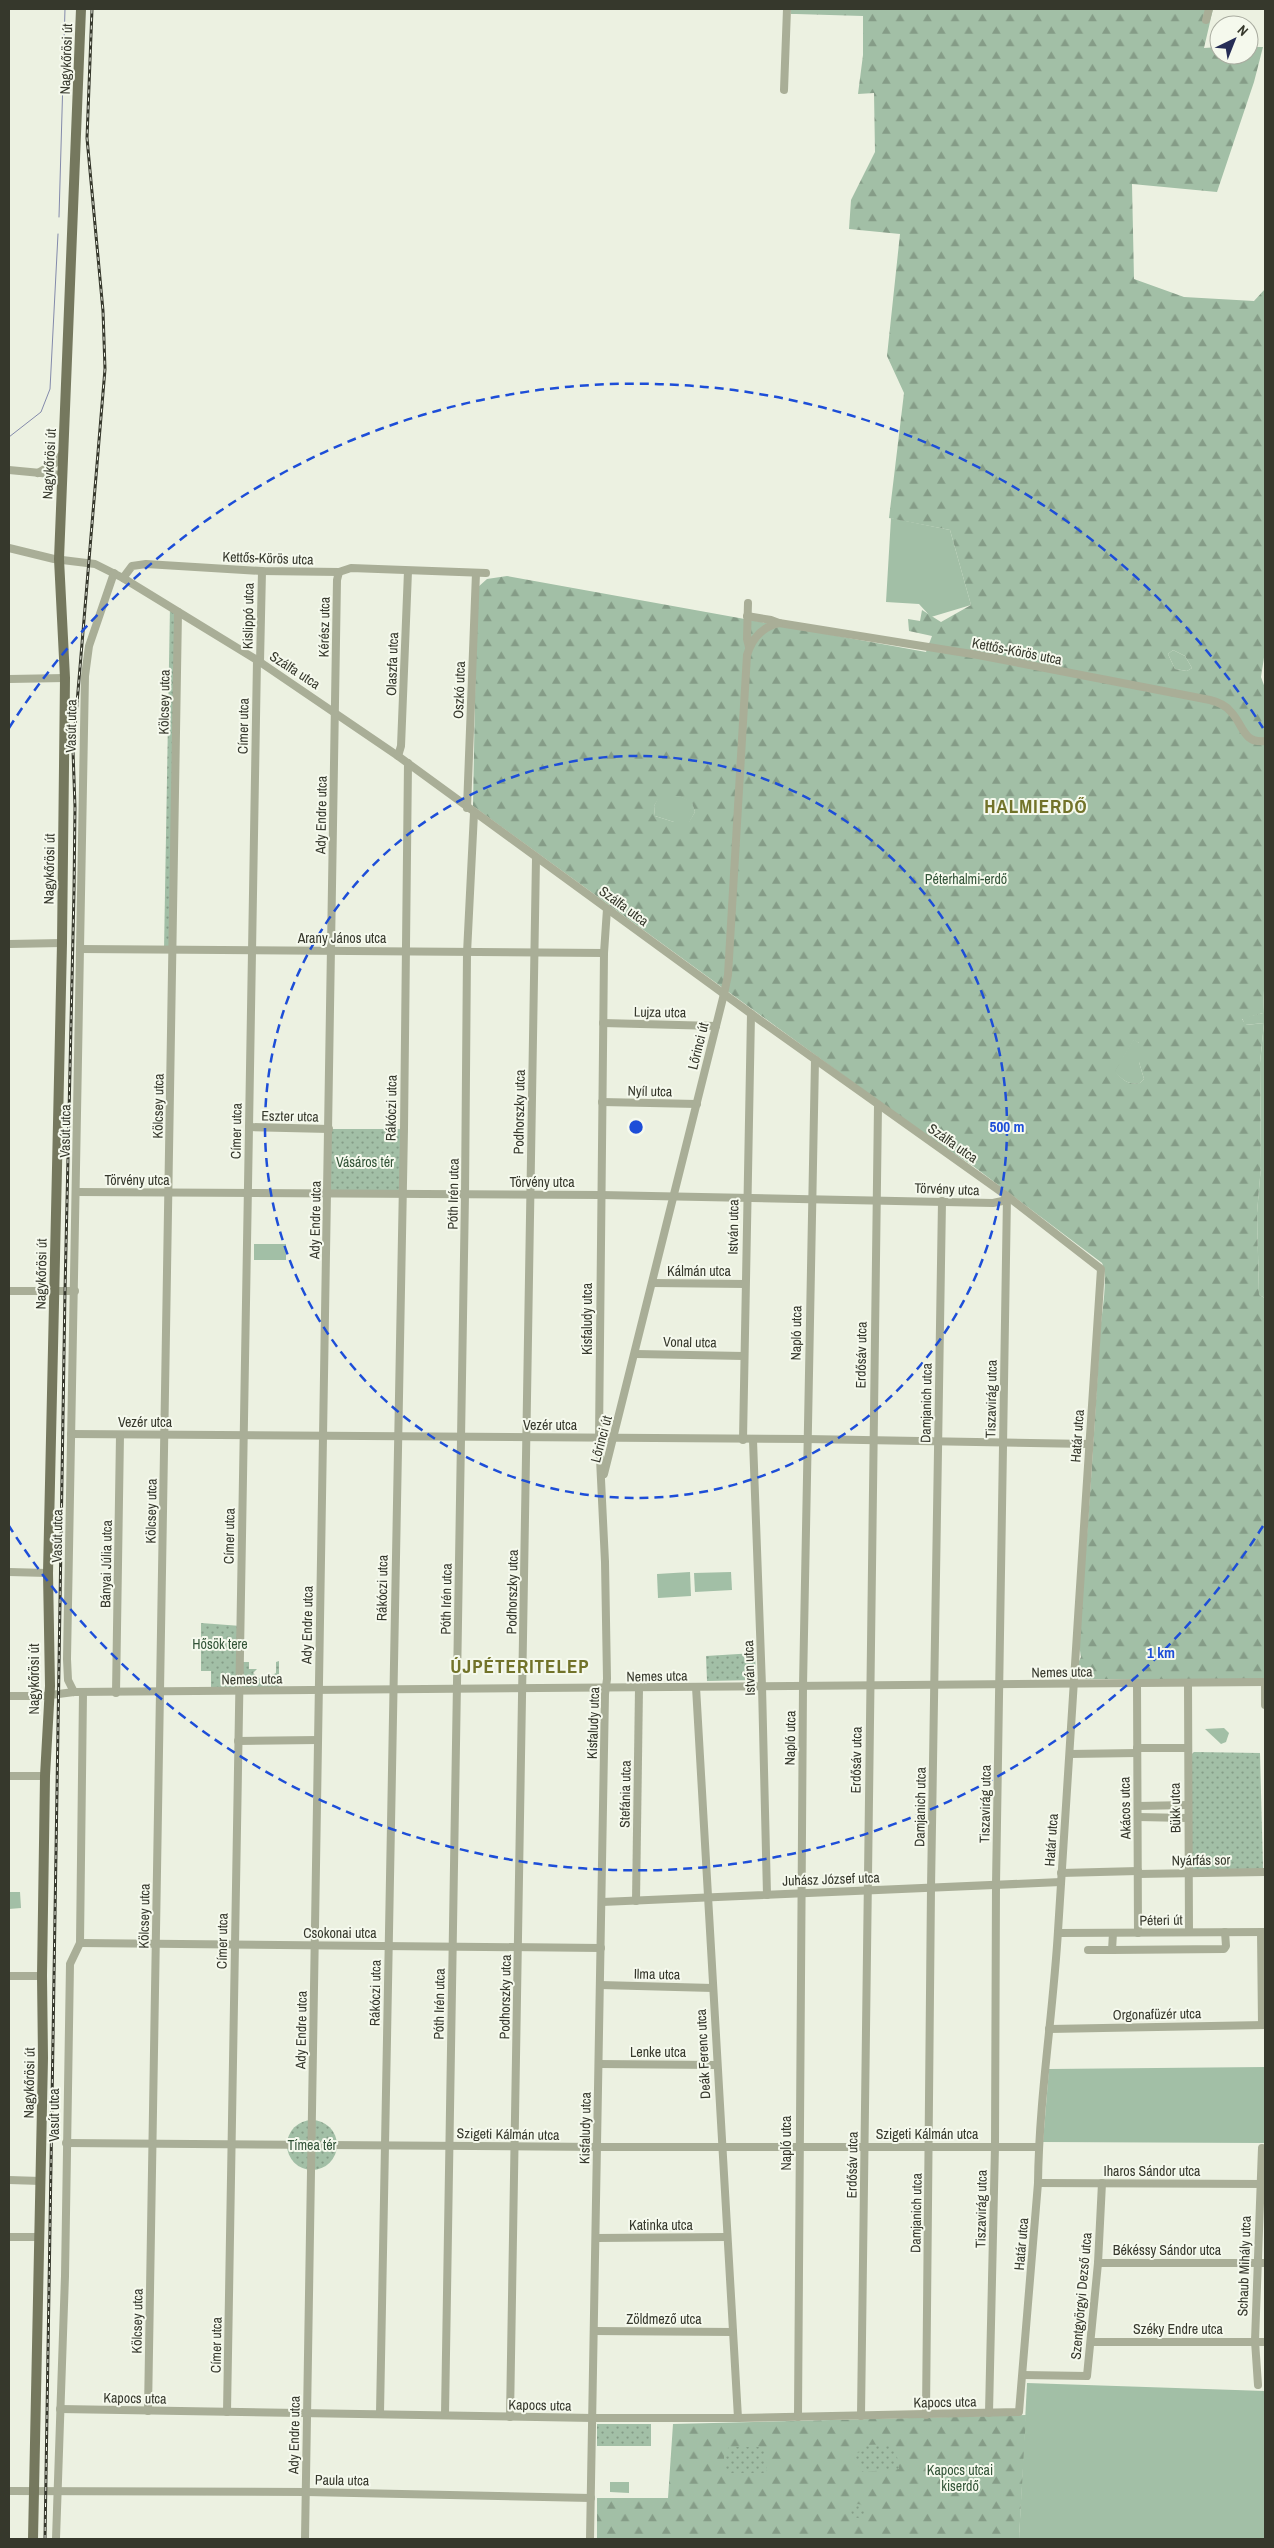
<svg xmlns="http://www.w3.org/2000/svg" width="1274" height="2548" font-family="'Archivo Narrow',sans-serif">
<defs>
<pattern id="forest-firs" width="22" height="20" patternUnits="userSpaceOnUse" patternTransform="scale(1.25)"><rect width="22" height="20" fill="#a2bfa6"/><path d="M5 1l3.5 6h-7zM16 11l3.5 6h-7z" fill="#859c87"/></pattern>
<pattern id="park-dots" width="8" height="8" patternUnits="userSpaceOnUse" patternTransform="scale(1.25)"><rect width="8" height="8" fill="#a2bfa6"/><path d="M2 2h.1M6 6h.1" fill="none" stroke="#859c87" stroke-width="1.8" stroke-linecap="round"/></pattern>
</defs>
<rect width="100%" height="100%" fill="#ecf1e1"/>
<!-- green -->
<g fill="#a2bfa6">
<polygon points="891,518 950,530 971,605 931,617 919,604 886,602"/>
<polygon points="1173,650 1185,656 1192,668 1187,671 1175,669 1168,654"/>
<polygon points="659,796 680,796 692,802 695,812 689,823 674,822 655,816 654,806"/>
<polygon points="1265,967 1265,1298 1259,1295 1257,1213 1261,1166 1260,1063 1264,1023 1245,1025 1242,1018 1263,1013"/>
<path d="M1134 1039 1139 1043V1062L1144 1079 1140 1083C1127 1085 1123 1080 1114 1071Z"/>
<rect x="254" y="1244" width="32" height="16"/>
<polygon points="690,1572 691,1596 658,1598 657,1574"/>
<polygon points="731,1572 732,1590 695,1592 694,1573"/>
<polygon points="1224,1728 1229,1733 1226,1742 1221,1744 1205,1729"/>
<polygon points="9,1892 20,1892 21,1908 9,1909"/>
<polygon points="1265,2067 1265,2143 1043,2142 1049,2069"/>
<polygon points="1027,2383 1265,2391 1265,2539 1019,2539"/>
<polygon points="610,2482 629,2482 629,2493 610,2492"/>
</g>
<!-- forest -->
<g fill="url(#forest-firs)" fill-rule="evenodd">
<path d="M791 9H1213L1204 48 1219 47V55H1249V47H1263L1254 82 1217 192 1132 184 1134 279 1184 297 1254 301 1265 289V651L1261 677 1265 688V967L1263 1013 1242 1019 1246 1025 1264 1023 1260 1063 1261 1166 1257 1213 1259 1295 1265 1298V1679H1086L1079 1674 1078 1663 1081 1657 1078 1638C1088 1537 1094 1436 1100 1334 1101 1316 1109 1277 1102 1263L973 1166 924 1134 473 806 477 588 487 579 507 576 926 652 932 636 909 631 908 619 920 621 922 610 941 622 971 605 950 530 889 518 904 393 887 356 900 234 849 229 851 200 875 152 874 93 858 94 863 55V16L796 14H791ZM1173 650 1185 656 1192 668 1187 671 1175 669 1168 654ZM660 796H679L692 803 695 812 689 822H674L655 816 654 806ZM1134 1040 1139 1043V1062L1144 1079 1140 1083C1127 1085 1123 1080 1115 1071Z"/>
<polygon points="1026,2415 1019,2539 597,2539 597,2498 668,2498 673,2424"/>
</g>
<!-- park -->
<g fill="url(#park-dots)">
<polygon points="170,606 178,612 173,949 164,950"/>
<polygon points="329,1129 404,1129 401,1194 327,1194"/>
<polygon points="201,1623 241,1626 239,1690 211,1692 211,1671 201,1671"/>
<polygon points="755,1653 756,1680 707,1681 706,1656"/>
<polygon points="279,1661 279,1687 242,1687 242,1662 249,1662 249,1669 257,1669 253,1673 262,1680 276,1673 276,1662"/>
<polygon points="1194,1752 1260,1753 1263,1870 1192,1871 1191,1755"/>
<circle cx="312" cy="2145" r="25"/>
<rect x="597" y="2424" width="54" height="22"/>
<polygon points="895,2444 899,2469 862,2472 852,2455 863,2451 863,2445"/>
<polygon points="729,2447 764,2447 767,2473 724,2473 724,2455"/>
<circle cx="858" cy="2511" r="7"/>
</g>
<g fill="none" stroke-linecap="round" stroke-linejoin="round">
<!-- stream -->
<g stroke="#838aab" stroke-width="1">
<polyline points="59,217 65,9"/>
<polyline points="9,437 41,412 50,389 58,234"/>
</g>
<!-- minor -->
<g stroke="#a9ae97" stroke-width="8">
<polyline points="1206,20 1209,9"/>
<polyline points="784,90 787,9"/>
<polyline points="9,470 62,475"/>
<polyline points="38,473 55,463 63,453"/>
<path d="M9 548 54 559 95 564 123 578 257 660 398 756 761 1021 1007 1196 1101 1269C1086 1490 1072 1710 1058 1931 1053 2015 1039 2098 1038 2183L1019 2412 738 2418H593L60 2409"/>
<polyline points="123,578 132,566 146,564 262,571 339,572 351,568 486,573"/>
<polyline points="748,603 747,639 749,647"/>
<path d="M747 616 771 620 779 623 978 655 1210 700C1218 702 1226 705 1231 712 1243 724 1243 744 1265 741"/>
<polyline points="260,662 262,571"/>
<polyline points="9,679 65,678"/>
<polyline points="398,756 401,746 408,571"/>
<polyline points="467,808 476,573"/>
<polyline points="9,944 62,943"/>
<polyline points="80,949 604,953"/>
<polyline points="603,1023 716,1026"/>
<polyline points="602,1102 697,1104"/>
<polyline points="249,1127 329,1129"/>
<polyline points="77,1192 601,1195 993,1203 1007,1200"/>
<polyline points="653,1283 745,1284"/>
<polyline points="9,1291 75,1291"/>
<polyline points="636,1354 744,1356"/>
<polyline points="71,1434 807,1439 1089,1444"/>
<polyline points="743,1440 751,1014"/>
<polyline points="753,1440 762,1686 767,1895"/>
<path d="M604 1474 724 994 728 975 747 655C752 638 762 627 779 623"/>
<polyline points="9,1572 48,1573"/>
<polyline points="1265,1682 1265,1705"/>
<polyline points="1137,1683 1138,1933"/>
<polyline points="1188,1683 1189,1932"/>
<polyline points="696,1687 738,2418"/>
<polyline points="74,1692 68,1680 67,1659 85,676 89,646 114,573"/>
<polyline points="116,1693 120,1435"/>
<polyline points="9,1696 43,1696 74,1692 1265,1682"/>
<polyline points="238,1741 318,1740"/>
<polyline points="1137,1748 1188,1748"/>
<polyline points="1070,1754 1137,1753"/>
<polyline points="9,1776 45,1776"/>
<polyline points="1138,1806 1187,1805"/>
<polyline points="1138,1817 1187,1818"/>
<polyline points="1061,1873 1138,1871"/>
<polyline points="1138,1874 1265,1872"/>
<polyline points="636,1901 639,1688"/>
<polyline points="602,1902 1061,1882"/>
<polyline points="1261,1932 1262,2025"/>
<polyline points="1058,1933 1265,1932"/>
<polyline points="80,1943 601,1948"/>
<polyline points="1088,1950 1112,1950 1113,1933"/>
<polyline points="1112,1950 1224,1949 1226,1946 1225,1932"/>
<polyline points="9,1976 42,1976"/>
<polyline points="600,1985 713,1988"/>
<polyline points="1049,2029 1265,2025"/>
<polyline points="599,2064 716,2065"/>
<polyline points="66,2143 597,2147 1039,2147"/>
<polyline points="9,2180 41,2181"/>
<polyline points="1038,2183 1265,2184"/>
<polyline points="9,2237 39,2237"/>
<polyline points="596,2238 727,2237"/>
<polyline points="1098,2263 1265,2263"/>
<polyline points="594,2331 733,2332"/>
<polyline points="1091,2342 1265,2342"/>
<polyline points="1023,2375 1087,2376 1098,2263 1102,2183"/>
<polyline points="1258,2385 1255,2341 1262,2148"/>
<polyline points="148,2411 178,612"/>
<polyline points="227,2412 257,660"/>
<polyline points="380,2413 404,1129 408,763"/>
<polyline points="989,2413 995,2146 996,1885 1007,1196"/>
<polyline points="445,2415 465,1195 467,953 474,813"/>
<polyline points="926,2415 931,1888 942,1201"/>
<polyline points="861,2416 878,1105"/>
<polyline points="510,2417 536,858"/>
<polyline points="798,2417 803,1686 815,1060"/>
<polyline points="9,2491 306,2492 591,2498"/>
<polyline points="56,2539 65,2276 70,1964 80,1943 83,1693"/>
<polyline points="305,2539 337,580 339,572"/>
<polyline points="590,2539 605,1694 607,1679 605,1562 599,1438 604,953 607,909"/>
</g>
<!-- major -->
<polyline stroke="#75785e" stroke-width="10" points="33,2539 43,2058 42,1976 45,1776 50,1686 48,1573 62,943 65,678 59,559 81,9"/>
<!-- rail casing -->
<g stroke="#36382c" stroke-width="3">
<polyline id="rail" points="45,2539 65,1291 74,891 75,807 73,751 105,369 103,311 87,138 92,9"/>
</g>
<!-- rail -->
<use href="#rail" stroke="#f5f9ed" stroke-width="1" stroke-dasharray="4" stroke-linecap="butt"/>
</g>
<!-- distance rings -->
<g fill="none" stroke="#1d4ed8" stroke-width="2.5" stroke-dasharray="9 6">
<circle cx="636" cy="1127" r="371"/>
<path d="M1263 1526A743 743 0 0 1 9 1526M9 728A743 743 0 0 1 1263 728"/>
</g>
<g text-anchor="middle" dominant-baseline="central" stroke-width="4" stroke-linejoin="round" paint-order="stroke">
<!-- street labels -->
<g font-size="14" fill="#36382c" stroke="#f5f9ed">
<text transform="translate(66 59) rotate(-88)">Nagykőrösi út</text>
<text transform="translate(49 464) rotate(-87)">Nagykőrösi út</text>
<text transform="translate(268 558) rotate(2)">Kettős-Körös utca</text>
<text transform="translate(248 616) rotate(-89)">Kislippó utca</text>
<text transform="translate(324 627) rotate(-89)">Kérész utca</text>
<text transform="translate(1017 651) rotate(11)">Kettős-Körös utca</text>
<text transform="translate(392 664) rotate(-88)">Olaszfa utca</text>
<text transform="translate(295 670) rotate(33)">Szálfa utca</text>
<text transform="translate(459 690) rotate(-88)">Oszkó utca</text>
<text transform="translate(164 702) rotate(-89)">Kölcsey utca</text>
<text transform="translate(71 726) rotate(-89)">Vasút utca</text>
<text transform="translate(243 726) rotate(-89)">Címer utca</text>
<text transform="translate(321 815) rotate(-89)">Ady Endre utca</text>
<text transform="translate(49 869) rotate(-89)">Nagykőrösi út</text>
<text transform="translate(624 906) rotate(36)">Szálfa utca</text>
<text x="342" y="938">Arany János utca</text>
<text transform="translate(660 1012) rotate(1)">Lujza utca</text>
<text transform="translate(698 1046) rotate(-76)">Lőrinci út</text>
<text transform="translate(650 1091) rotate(1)">Nyíl utca</text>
<text transform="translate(158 1106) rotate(-89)">Kölcsey utca</text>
<text transform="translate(391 1108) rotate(-89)">Rákóczi utca</text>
<text transform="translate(519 1112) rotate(-89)">Podhorszky utca</text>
<text transform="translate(290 1116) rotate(1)">Eszter utca</text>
<text transform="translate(65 1131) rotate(-89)">Vasút utca</text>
<text transform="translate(236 1131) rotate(-89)">Címer utca</text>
<text transform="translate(953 1143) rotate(35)">Szálfa utca</text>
<text x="137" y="1180">Törvény utca</text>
<text x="542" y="1182">Törvény utca</text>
<text transform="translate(947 1189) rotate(2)">Törvény utca</text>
<text transform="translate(453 1194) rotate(-89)">Póth Irén utca</text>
<text transform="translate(315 1220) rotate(-89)">Ady Endre utca</text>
<text transform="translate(733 1227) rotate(-89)">István utca</text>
<text x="699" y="1271">Kálmán utca</text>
<text transform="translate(41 1274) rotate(-89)">Nagykőrösi út</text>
<text transform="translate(587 1319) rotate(-90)">Kisfaludy utca</text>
<text transform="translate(796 1333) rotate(-89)">Napló utca</text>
<text transform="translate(690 1342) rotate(1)">Vonal utca</text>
<text transform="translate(861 1355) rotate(-89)">Erdősáv utca</text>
<text transform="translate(991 1399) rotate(-89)">Tiszavirág utca</text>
<text transform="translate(926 1403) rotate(-89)">Damjanich utca</text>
<text x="145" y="1422">Vezér utca</text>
<text x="550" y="1425">Vezér utca</text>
<text transform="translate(1077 1436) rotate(-86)">Határ utca</text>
<text transform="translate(601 1439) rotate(-75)">Lőrinci út</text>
<text transform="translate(151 1511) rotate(-89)">Kölcsey utca</text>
<text transform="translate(57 1536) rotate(-89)">Vasút utca</text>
<text transform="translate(229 1536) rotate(-89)">Címer utca</text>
<text transform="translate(106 1564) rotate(-89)">Bányai Júlia utca</text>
<text transform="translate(382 1588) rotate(-89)">Rákóczi utca</text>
<text transform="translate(512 1592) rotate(-89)">Podhorszky utca</text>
<text transform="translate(446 1599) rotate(-89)">Póth Irén utca</text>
<text transform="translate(307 1625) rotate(-89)">Ady Endre utca</text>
<text transform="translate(749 1668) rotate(-92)">István utca</text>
<text transform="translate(1062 1672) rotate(-1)">Nemes utca</text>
<text transform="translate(657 1676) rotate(-1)">Nemes utca</text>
<text transform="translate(34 1679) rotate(-90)">Nagykőrösi út</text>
<text transform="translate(252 1679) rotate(-1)">Nemes utca</text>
<text transform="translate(593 1723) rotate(-88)">Kisfaludy utca</text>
<text transform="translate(790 1738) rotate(-89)">Napló utca</text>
<text transform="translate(856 1760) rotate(-89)">Erdősáv utca</text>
<text transform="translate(625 1794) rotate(-89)">Stefánia utca</text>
<text transform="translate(985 1804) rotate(-89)">Tiszavirág utca</text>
<text transform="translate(920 1807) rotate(-89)">Damjanich utca</text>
<text transform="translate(1125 1808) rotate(-91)">Akácos utca</text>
<text transform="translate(1175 1808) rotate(-91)">Bükk utca</text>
<text transform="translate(1051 1840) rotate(-86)">Határ utca</text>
<text transform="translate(1201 1860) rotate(-1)">Nyárfás sor</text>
<text transform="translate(831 1879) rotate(-2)">Juhász József utca</text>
<text transform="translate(144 1916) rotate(-89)">Kölcsey utca</text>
<text transform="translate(1161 1920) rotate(-1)">Péteri út</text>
<text x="340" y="1933">Csokonai utca</text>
<text transform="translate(222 1941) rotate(-89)">Címer utca</text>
<text transform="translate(657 1974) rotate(1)">Ilma utca</text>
<text transform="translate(375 1993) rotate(-89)">Rákóczi utca</text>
<text transform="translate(505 1997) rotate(-89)">Podhorszky utca</text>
<text transform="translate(439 2004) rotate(-89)">Póth Irén utca</text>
<text transform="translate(1157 2014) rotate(-1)">Orgonafüzér utca</text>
<text transform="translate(301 2030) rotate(-89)">Ady Endre utca</text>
<text x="658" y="2052">Lenke utca</text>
<text transform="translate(703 2054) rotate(-93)">Deák Ferenc utca</text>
<text transform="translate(29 2083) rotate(-89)">Nagykőrösi út</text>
<text transform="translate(54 2115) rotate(-90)">Vasút utca</text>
<text transform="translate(585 2128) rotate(-89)">Kisfaludy utca</text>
<text transform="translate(508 2134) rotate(1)">Szigeti Kálmán utca</text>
<text x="927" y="2134">Szigeti Kálmán utca</text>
<text transform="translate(786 2143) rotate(-90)">Napló utca</text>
<text transform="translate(852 2165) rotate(-89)">Erdősáv utca</text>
<text x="1152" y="2171">Iharos Sándor utca</text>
<text transform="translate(981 2209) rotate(-89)">Tiszavirág utca</text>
<text transform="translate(916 2213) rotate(-89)">Damjanich utca</text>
<text x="661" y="2225">Katinka utca</text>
<text transform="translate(1021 2244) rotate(-85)">Határ utca</text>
<text x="1167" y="2250">Békéssy Sándor utca</text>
<text transform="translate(1244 2266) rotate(-88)">Schaub Mihály utca</text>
<text transform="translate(1081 2296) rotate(-85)">Szentgyörgyi Dezső utca</text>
<text x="664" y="2319">Zöldmező utca</text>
<text transform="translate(137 2321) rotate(-89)">Kölcsey utca</text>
<text x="1178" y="2329">Széky Endre utca</text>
<text transform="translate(216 2345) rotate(-89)">Címer utca</text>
<text transform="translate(135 2398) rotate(1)">Kapocs utca</text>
<text transform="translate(945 2402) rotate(-1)">Kapocs utca</text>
<text transform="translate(540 2405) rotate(1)">Kapocs utca</text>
<text transform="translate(294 2435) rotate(-89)">Ady Endre utca</text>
<text transform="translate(342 2480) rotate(1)">Paula utca</text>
</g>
<!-- park labels -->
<g font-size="14" fill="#325337" stroke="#f5f9ed">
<text x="966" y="879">Péterhalmi-erdő</text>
<text x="365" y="1162">Vásáros tér</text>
<text x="220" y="1644">Hősök tere</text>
<text x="312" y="2145">Tímea tér</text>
<text x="960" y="2470">Kapocs utcai<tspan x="960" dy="16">kiserdő</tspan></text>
</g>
<!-- district labels -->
<g font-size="19" font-weight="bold" letter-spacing="1" fill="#72732a" stroke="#f5f9ed">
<text x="1036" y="806">HALMIERDŐ</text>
<text x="520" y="1666">ÚJPÉTERITELEP</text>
</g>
</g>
<circle cx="636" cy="1127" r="8" fill="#1d4ed8" stroke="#f5f9ed" stroke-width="2.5"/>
<g font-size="15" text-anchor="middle" font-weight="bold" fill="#1d4ed8" stroke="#f5f9ed" stroke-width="4" stroke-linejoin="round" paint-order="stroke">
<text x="1007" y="1132">500 m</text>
<text x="1161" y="1658">1 km</text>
</g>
<!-- border -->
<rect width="1274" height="2548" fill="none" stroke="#36382c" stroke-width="20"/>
<!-- north arrow -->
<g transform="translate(1234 40) rotate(43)"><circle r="24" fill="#f5f9ed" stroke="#a9aca0"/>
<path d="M0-4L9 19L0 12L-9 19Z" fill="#252c55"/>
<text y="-8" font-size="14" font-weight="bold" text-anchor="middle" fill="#36382c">N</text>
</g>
</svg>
